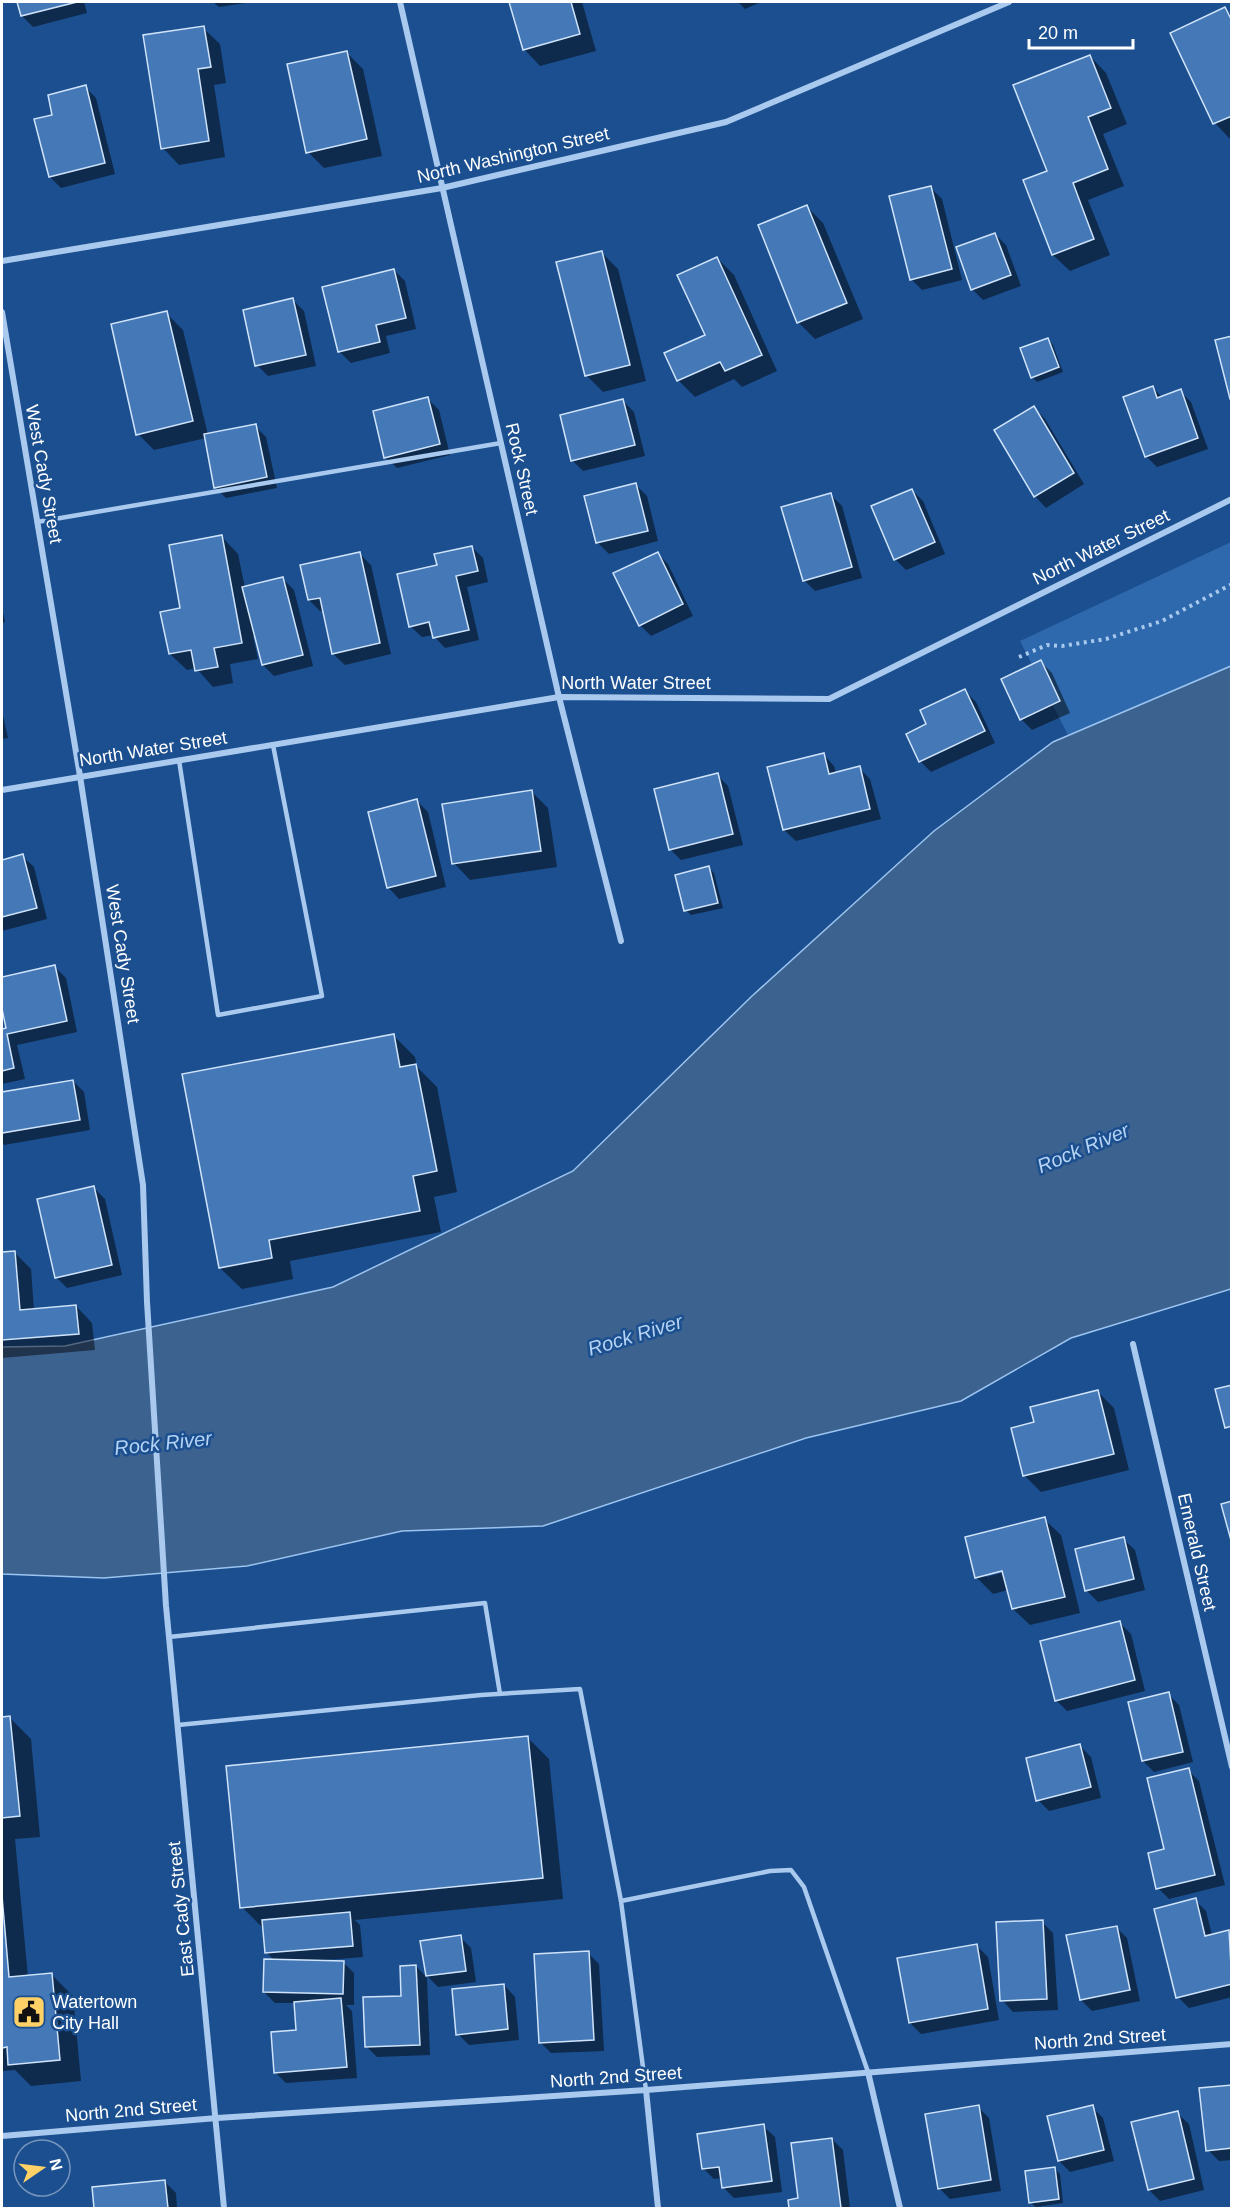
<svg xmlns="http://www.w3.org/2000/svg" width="1233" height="2210" font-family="Arial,sans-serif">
<rect width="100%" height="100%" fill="#1b4f8f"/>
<!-- green -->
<polygon fill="#2e69ad" points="1231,542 1231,673 1068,735 1020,641"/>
<!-- water -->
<polygon fill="#3c6290" stroke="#9cc4f0" stroke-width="1.5" points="1231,666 1231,1289 1071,1338 961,1401 806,1438 543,1526 402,1531 247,1566 104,1578 2,1574 2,1347 65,1346 333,1287 573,1171 752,996 934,831 1053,742"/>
<!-- shadow -->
<g fill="#0007" fill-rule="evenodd">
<polygon points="19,2 84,2 87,13 33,27 22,16"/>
<polygon points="213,2 252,2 219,7"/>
<polygon points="511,2 582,2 596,51 540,66 524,49"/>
<polygon points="738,2 761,2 745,9"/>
<polygon points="1225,9 1232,16 1231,140 1215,123 1172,34"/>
<polygon points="203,28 220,44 226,83 214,85 225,157 179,165 163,148"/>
<polygon points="346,52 363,69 382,156 324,168 308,152"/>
<polygon points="1090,56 1106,73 1127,124 1103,134 1124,186 1088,200 1110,255 1070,271 1053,255 1025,181 1049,172"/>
<polygon points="85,87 96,98 115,174 61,188 50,177 54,116"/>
<polygon points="931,188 942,199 962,280 922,290 911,279"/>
<polygon points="807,207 823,223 863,319 815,339 798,322"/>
<polygon points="995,234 1006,245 1021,286 983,300 972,289"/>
<polygon points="601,252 618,269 646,381 603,392 586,375"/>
<polygon points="717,258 734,275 777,371 742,387 734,379 695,397 678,380 707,335"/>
<polygon points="394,270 405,281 416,329 386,336 390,353 351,363 340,352 324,288"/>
<polygon points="293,300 304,311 316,366 268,376 257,365"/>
<polygon points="166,313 183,330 208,435 255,426 266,437 277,488 226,498 215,487 206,438 154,450 138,434"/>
<polygon points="1048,339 1053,345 1063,372 1037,382 1032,377"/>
<polygon points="1153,388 1163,398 1180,391 1191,402 1208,449 1157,467 1146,456"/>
<polygon points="428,399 439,410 450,455 397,468 385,457"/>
<polygon points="623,401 634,412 645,456 583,471 572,460"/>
<polygon points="1034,407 1045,419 1084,484 1046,508 1035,496"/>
<polygon points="636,485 647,496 658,541 609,554 598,543 586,497"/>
<polygon points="912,490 923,501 945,554 906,570 895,559"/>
<polygon points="830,494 842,506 862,578 815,591 804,580"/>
<polygon points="222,537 238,554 245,588 283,579 294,590 313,666 274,676 263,665 256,635 253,636 258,659 230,664 233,683 213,687 196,668 187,670 170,654 182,610"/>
<polygon points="472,547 483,558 488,582 467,587 479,640 445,648 433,635 422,637 410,626 439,566"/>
<polygon points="657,553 668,564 693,616 651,636 640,625"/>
<polygon points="360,554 371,565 391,654 345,665 333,654 324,610 320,611 309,600"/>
<polygon points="2,607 5,622 2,623"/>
<polygon points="1041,662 1052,673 1070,713 1032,730 1021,719"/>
<polygon points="965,691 976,702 995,743 931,772 920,761 928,725"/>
<polygon points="2,711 8,738 2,739"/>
<polygon points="823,754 834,766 836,773 859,768 870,779 881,819 796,841 784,830"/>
<polygon points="717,775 728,786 743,845 681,860 670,849"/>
<polygon points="531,791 548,808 557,867 470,880 454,863"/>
<polygon points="417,801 428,812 446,887 399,899 388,887"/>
<polygon points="22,856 34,867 47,919 2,931 2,861"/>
<polygon points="709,868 714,873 723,908 691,915 686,910"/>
<polygon points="55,967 66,978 77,1032 17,1045 25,1079 2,1084 2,1030 7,1029 2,1002 2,978"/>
<polygon points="394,1036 415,1057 417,1067 437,1087 457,1192 434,1197 441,1232 290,1261 293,1279 242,1289 220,1268"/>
<polygon points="73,1081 84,1092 90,1130 4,1145 2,1142 2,1093"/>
<polygon points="94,1188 105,1199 122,1275 67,1288 56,1277"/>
<polygon points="14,1252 31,1269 34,1310 76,1306 92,1323 95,1350 2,1358 2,1253"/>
<polygon points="1097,1391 1114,1408 1129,1470 1041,1492 1024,1475 1036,1423"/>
<path d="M1044 1519 1061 1535 1080 1613 1030 1625 1013 1609 1008 1590 993 1594 976 1577ZM1009 1568 1010 1571 986 1577V1574Z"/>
<polygon points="1123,1539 1135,1550 1145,1590 1098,1602 1086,1590"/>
<polygon points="1120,1623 1131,1634 1145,1691 1067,1711 1056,1700"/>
<polygon points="1168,1694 1179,1705 1193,1762 1154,1772 1143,1761"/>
<polygon points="2,1718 10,1718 31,1739 40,1837 15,1839 28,1977 52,1975 73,1996 81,2081 31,2086 15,2070 2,2071"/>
<polygon points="528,1738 549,1759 563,1899 355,1920 360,1925 363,1957 326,1960 326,1962 343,1962 354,1973 354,2005 346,2005 352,2011 357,2078 286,2083 275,2072 298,2031 296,2003 275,2003 264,1992 274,1960 266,1952 264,1929 242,1907"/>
<polygon points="1080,1746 1091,1757 1101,1798 1049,1811 1038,1800"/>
<polygon points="1188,1770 1199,1781 1225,1885 1169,1899 1158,1888"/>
<polygon points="1195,1900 1206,1911 1212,1935 1228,1931 1232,1934 1232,1997 1189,2008 1178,1997"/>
<polygon points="1042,1922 1053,1933 1058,2010 1013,2012 1002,2000"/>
<polygon points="1116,1927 1127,1938 1140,2001 1092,2011 1081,2000"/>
<polygon points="460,1937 471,1948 476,1982 438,1987 427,1976"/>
<polygon points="977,1946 988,1957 999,2020 921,2034 910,2023"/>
<polygon points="588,1953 599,1964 604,2051 551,2053 540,2042"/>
<polygon points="416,1966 427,1978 430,2055 377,2057 366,2046 403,1997"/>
<polygon points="504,1985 515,1997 519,2040 469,2045 458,2034"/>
<polygon points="1232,2086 1232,2160 1219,2161 1208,2150"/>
<polygon points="978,2107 989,2118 1001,2191 950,2199 939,2188"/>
<polygon points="1092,2107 1103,2118 1114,2161 1070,2172 1059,2161 1048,2118"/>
<polygon points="1177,2113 1189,2124 1204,2190 1160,2201 1149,2190"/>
<polygon points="763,2126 775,2137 782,2192 734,2198 723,2187 722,2178 714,2179 703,2168"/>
<polygon points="832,2139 843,2150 850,2208 790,2208 789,2201 800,2200"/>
<polygon points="1055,2169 1060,2174 1063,2203 1036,2207 1030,2202"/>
<polygon points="165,2182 176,2193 177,2208 96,2208 94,2188"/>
</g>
<!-- building -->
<g fill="#4478b7" stroke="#cfe3fa" stroke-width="1.5">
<polygon points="17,2 77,2 21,16"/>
<polygon points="509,2 571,2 580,34 523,50"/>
<polygon points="1225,7 1232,21 1232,116 1213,124 1170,33"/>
<polygon points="204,26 211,67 198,69 209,141 161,149 143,35"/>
<polygon points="347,51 367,139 306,153 287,64"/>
<polygon points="1090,55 1111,108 1088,117 1108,169 1073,183 1094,239 1052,255 1023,180 1047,171 1013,85"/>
<polygon points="86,85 105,163 49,177 34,119 52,115 48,95"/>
<polygon points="931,186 952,269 910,280 889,196"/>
<polygon points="807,205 847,303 797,323 758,225"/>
<polygon points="995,233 1011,275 971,290 956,247"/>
<polygon points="602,251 630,365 585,376 556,262"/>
<polygon points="717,257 762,355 725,371 720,362 677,381 664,353 705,335 677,275"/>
<polygon points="394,269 406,318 376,325 380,342 338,352 322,287"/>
<polygon points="293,298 306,355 255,366 243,310"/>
<polygon points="167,311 193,421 136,435 111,324"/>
<polygon points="1232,336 1232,399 1230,399 1215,340"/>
<polygon points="1048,338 1059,367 1031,378 1020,348"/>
<polygon points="1153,386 1157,398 1181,389 1198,438 1145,457 1123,397"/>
<polygon points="428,397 440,444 384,458 373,411"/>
<polygon points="623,399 635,445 571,461 560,415"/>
<polygon points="1034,406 1074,473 1034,497 994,430"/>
<polygon points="256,424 267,477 214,488 204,434"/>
<polygon points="636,483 648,531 596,543 584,496"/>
<polygon points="912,489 935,542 894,560 871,506"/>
<polygon points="831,493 852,567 803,581 781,507"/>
<polygon points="222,535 242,643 214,648 218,667 195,671 191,650 169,654 160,612 180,608 169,545"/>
<polygon points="472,546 478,571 456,576 469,630 433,638 429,622 409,627 397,574 437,565 434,554"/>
<polygon points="360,552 380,643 332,654 320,598 308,600 300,565"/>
<polygon points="658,552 683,604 639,626 613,573"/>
<polygon points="283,577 303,655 262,665 242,587"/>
<polygon points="1041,660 1060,701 1020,720 1001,679"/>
<polygon points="965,689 985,731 919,762 906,734 926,724 920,710"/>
<polygon points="824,753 829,774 860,766 870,809 783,830 767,767"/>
<polygon points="718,773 733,834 669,850 654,789"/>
<polygon points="532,790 541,851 452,864 442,804"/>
<polygon points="417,799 436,876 387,888 368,812"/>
<polygon points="23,854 37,908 2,917 2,860"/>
<polygon points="709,866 718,903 684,911 675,875"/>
<polygon points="55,965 67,1021 7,1034 14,1068 2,1071 2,1029 6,1028 2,1009 2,977"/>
<polygon points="394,1034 400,1067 416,1064 437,1171 413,1176 420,1211 269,1240 272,1258 219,1268 182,1074"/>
<polygon points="73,1080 80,1120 2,1133 2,1092"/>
<polygon points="94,1186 112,1265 55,1278 37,1199"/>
<polygon points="15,1251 20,1310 76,1305 79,1334 2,1340 2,1252"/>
<polygon points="1232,1385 1232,1426 1225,1428 1215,1389"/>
<polygon points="1098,1390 1114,1454 1023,1476 1011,1428 1034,1422 1030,1407"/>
<polygon points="1232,1501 1232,1544 1221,1504"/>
<polygon points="1045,1517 1065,1597 1012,1609 1002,1571 975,1578 965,1537"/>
<polygon points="1124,1537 1134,1579 1085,1591 1075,1549"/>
<polygon points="1120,1621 1135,1680 1055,1701 1040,1641"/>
<polygon points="1169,1692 1183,1752 1142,1761 1128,1702"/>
<polygon points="10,1716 20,1816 2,1818 2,1717"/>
<polygon points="528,1736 543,1878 240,1908 226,1766"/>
<polygon points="1080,1744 1091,1787 1036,1801 1026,1758"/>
<polygon points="1189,1768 1215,1875 1156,1889 1148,1853 1164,1849 1147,1778"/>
<polygon points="2,1896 9,1977 52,1973 60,2060 8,2065 7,2047 2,2048"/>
<polygon points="1196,1898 1205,1936 1229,1930 1232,1984 1176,1998 1154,1909"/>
<polygon points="350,1912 353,1946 265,1953 262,1920"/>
<polygon points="1043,1920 1047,1999 1000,2001 996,1922"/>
<polygon points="1117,1926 1130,1990 1080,2000 1066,1935"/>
<polygon points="461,1935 466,1971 426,1976 420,1941"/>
<polygon points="977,1944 988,2009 909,2023 897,1958"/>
<polygon points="589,1951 594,2040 539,2043 534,1954"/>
<polygon points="264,1959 344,1961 343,1994 263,1992"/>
<polygon points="416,1965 420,2045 365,2047 363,1997 401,1996 400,1966"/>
<polygon points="504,1984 508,2029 456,2035 452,1989"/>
<polygon points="341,1998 347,2067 274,2073 271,2032 296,2030 294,2002"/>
<polygon points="1232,2085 1232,2148 1206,2151 1199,2088"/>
<polygon points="979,2105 991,2180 938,2189 925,2114"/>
<polygon points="1093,2105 1104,2150 1058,2161 1047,2116"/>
<polygon points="1178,2111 1194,2179 1148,2190 1131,2122"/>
<polygon points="764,2124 772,2181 722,2188 719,2167 702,2169 697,2134"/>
<polygon points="832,2138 841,2208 789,2208 788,2200 798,2198 791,2143"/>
<polygon points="1055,2167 1059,2199 1029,2203 1025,2171"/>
<polygon points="165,2180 168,2208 94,2208 92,2187"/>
</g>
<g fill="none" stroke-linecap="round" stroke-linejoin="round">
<!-- path -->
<polyline stroke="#a9c9ee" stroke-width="4" stroke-dasharray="3 4.5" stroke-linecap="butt" points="1019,657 1047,645 1062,646 1106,639 1162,621 1232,584"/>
<!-- service -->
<g stroke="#a9c9ee" stroke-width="4.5">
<polyline points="37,522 501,443"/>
<polyline points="179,760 218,1015 322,996 273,745"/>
<polyline points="169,1637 485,1603 500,1694"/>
<polyline points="178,1725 481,1695 580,1689 621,1901"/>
<polyline points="646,2090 621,1901 770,1871 791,1870 804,1887 868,2072"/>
</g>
<!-- minor -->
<g stroke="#a9c9ee" stroke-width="6">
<polyline points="400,2 559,697 621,941"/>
<polyline points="2,261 442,188 726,122 1009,2"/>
<polyline points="2,312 80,776 143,1185 147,1302 166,1606 224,2208"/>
<polyline points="2,790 559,697 829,699 1232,499"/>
<polyline points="1133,1344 1232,1767"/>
<polyline points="868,2072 900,2208"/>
<polyline points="646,2090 658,2208"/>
<polyline points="2,2136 217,2118 646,2090 1232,2044"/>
</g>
</g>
<!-- icons -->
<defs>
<g id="civic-square" transform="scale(1.725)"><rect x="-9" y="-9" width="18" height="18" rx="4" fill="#ffd166" stroke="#1b4f8f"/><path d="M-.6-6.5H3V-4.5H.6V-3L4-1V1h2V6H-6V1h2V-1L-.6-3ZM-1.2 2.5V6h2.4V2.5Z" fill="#111"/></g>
</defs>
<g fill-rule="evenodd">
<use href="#civic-square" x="29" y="2012"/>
</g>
<g text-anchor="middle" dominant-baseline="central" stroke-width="5" stroke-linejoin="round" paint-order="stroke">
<!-- street labels -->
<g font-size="18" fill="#fff" stroke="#1b4f8f">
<text transform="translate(513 155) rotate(-13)">North Washington Street</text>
<text transform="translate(522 469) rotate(77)">Rock Street</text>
<text transform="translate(44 474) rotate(80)">West Cady Street</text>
<text transform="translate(1101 547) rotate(-26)">North Water Street</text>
<text x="636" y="683">North Water Street</text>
<text transform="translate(153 749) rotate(-9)">North Water Street</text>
<text transform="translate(123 954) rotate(81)">West Cady Street</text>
<text transform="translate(1197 1552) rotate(77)">Emerald Street</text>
<text transform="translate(181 1909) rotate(-96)">East Cady Street</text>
<text transform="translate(1100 2039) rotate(-4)">North 2nd Street</text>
<text transform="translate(616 2077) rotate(-4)">North 2nd Street</text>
<text transform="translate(131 2110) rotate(-5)">North 2nd Street</text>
</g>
<!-- poi labels -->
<g font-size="18" fill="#fff" stroke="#1b4f8f" text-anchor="start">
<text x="52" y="2002">Watertown<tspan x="52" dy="21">City Hall</tspan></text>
</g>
<!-- water labels -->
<g font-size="20" font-style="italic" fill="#b5d3f5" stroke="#1b4f8f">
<text transform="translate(1083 1148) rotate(-23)">Rock River</text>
<text transform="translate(635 1335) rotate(-17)">Rock River</text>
<text transform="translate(163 1443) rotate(-6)">Rock River</text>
</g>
</g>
<!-- border -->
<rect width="1233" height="2210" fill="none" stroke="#ffffff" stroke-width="6"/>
<!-- north arrow -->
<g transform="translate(42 2168) rotate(76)"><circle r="28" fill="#1b4f8f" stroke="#7695bc" stroke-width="1.5"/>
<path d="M0-4.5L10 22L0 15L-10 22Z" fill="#ffd166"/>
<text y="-9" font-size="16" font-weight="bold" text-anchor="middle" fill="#ffffff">N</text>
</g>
<!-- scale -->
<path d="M1029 39v9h104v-9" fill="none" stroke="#ffffff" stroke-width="3"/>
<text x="1038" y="39" font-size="18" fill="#ffffff" stroke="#1b4f8f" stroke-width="4.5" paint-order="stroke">20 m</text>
</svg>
